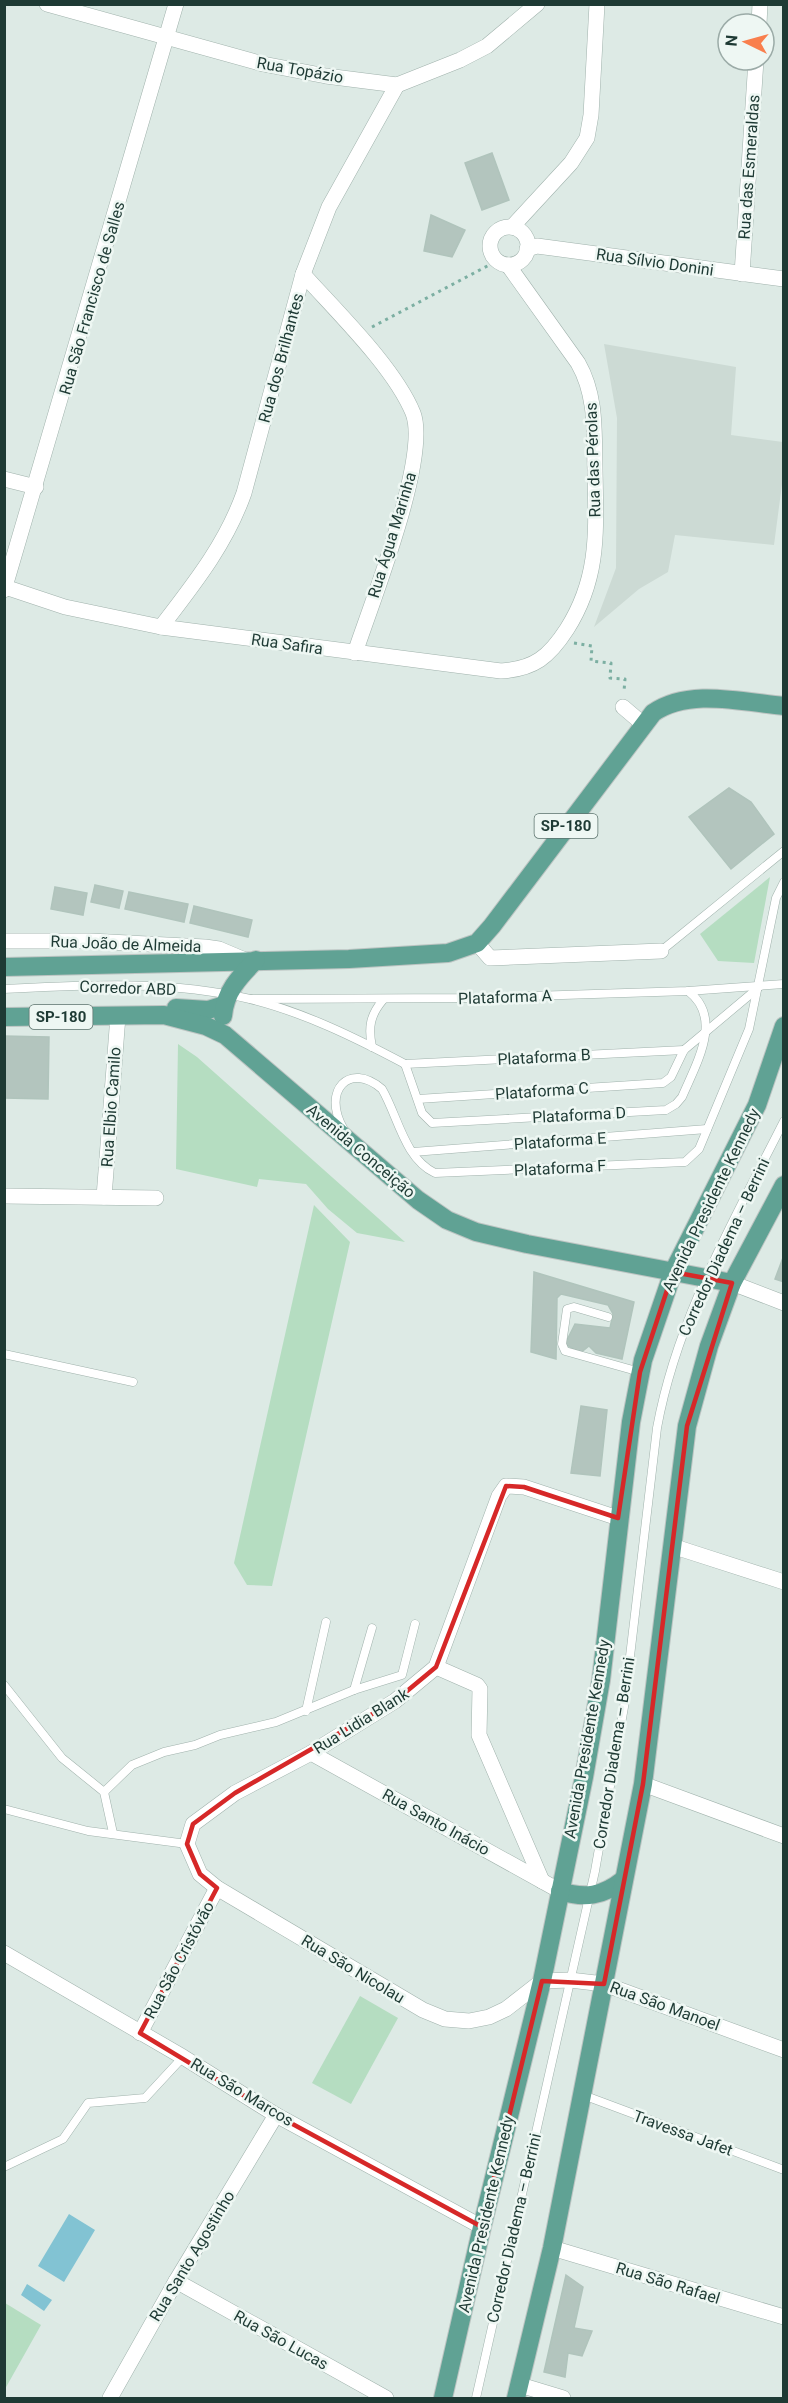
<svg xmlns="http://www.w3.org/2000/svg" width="788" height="2403" font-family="Roboto,sans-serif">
<rect width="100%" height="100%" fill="#ddeae5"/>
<!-- built -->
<polygon fill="#ccdad4" points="604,344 736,367 731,435 783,442 784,469 774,545 675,535 668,572 639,589 594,627 616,568 617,418"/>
<!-- green -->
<g fill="#b5ddc1">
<polygon points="770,877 754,963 718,961 700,934"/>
<polygon points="178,1044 197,1057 405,1242 357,1233 328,1209 306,1184 259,1179 257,1187 176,1169"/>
<polygon points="314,1205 350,1242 272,1586 247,1585 234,1563"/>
<polygon points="360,1996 398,2018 351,2104 312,2083"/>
<polygon points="5,2303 41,2325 5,2389"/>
</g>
<!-- water -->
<g fill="#82c3d3">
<polygon points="69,2214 95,2230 64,2282 38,2266"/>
<polygon points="27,2284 52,2300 44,2311 21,2295"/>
</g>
<!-- building -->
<g fill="#b3c5be" stroke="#b0c4bc" stroke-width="1.5">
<polygon points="492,153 509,200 482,210 465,163"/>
<polygon points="431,215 465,230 452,257 424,251"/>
<polygon points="729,788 751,802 774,834 731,869 689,817"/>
<polygon points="95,885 123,891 119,908 91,902"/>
<polygon points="55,887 87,893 83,915 51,909"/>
<polygon points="129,892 188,904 184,922 125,909"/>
<polygon points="194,906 252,920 248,937 190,923"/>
<polygon points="4,1036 49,1037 48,1099 4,1098"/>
<polygon points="784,1255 784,1282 775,1279"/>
<polygon points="534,1272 634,1302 622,1359 596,1353 589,1346 580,1353 565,1344 575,1324 610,1328 613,1314 608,1305 561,1294 557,1298 556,1359 531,1352"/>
<polygon points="581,1406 607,1410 600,1476 571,1473"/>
<polygon points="566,2275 583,2287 574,2328 592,2331 582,2356 568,2353 565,2377 544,2372"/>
</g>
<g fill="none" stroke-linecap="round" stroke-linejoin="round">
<!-- lane casing -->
<g stroke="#a0b2ac" stroke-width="9">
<g id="lane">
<polyline points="661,951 784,851"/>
<path d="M4 989C87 985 169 980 250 999 303 1012 356 1038 405 1064"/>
<polyline points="251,999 467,998 688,991 784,984"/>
<path d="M372 1047C368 1028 370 1015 383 1000"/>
<path d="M405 1064 422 1113 432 1123 666 1110 676 1104 682 1097C696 1064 724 1018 688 991"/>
<polyline points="405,1064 684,1050"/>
<polyline points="418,1099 663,1083 671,1077 684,1050 758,988"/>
<path d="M343 1128C322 1091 349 1061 382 1089 398 1116 404 1158 435 1173L685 1162 699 1149 749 1029 776 898 784 882"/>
<polyline points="413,1152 707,1129"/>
<polyline points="608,1317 574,1307 567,1309 562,1344 565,1351 640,1372"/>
<polyline points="4,1354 133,1382"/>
<polyline points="4,1685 62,1758 104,1792 113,1833"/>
<polyline points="354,1690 372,1628"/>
<polyline points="306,1711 326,1622"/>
<polyline points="104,1792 132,1765 164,1752 195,1745 220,1735 276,1722 354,1690 402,1675 415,1624"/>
<polyline points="4,1809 88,1831 187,1844"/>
<polyline points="583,2095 784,2170"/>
<polyline points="4,2167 63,2139 88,2103 145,2098 183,2057"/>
<path d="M476 2398 595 1871 624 1707 657 1428C677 1318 734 1220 784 1121"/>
</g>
</g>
<!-- street casing -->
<g stroke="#a0b2ac" stroke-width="16">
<g id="street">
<polyline points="47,4 263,64 326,76 397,85 460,60 487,46 537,4"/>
<polyline points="759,24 760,4"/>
<polyline points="512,227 571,163 587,138 591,115 597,4"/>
<circle cx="509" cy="246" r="19"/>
<polyline points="527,249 537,246 784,279"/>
<path d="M303 274C337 312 394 367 413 413 430 457 371 604 355 653"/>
<polyline points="742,274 756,60"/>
<polyline points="4,479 36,487"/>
<path d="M5 587 65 607 161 627 501 671C534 669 549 657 567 629 600 577 596 530 595 470 594 433 597 396 578 363L508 265"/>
<polyline points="4,590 176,4"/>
<path d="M161 627C194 584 226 544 244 493L303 274 329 207 397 85"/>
<polyline points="623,707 643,724"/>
<polyline points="4,941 90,941 205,947 219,949 245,960"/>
<polyline points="477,943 490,958 661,951"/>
<polyline points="4,1196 156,1198"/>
<polyline points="104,1197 118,1016"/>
<polyline points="732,1283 784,1303"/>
<polyline points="618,1518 524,1487 506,1486 499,1496 436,1667 395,1701 311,1753 235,1793 193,1824 187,1844 200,1874 217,1888 423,2010 445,2019 469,2021 489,2017 506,2009 542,1981 570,1980 604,1984 784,2050"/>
<polyline points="672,1546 784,1582"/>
<polyline points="436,1667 477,1685 480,1689 479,1735 542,1881"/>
<polyline points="311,1753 560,1891"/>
<polyline points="643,1784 784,1836"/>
<polyline points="4,1953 183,2057 276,2115 482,2227"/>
<polyline points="140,2033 217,1888"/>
<polyline points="552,2248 784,2317"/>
<polyline points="176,2281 386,2398"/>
<polyline points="520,2385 563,2398"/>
<polyline points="110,2398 176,2281 276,2115"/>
</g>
</g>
<!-- primary casing -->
<g stroke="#bcc4c2" stroke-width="20">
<g id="primary">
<path d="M4 967 349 959 448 953 477 943 492 926 653 713C689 688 741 702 784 706"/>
<polyline points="176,1008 208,1010 224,1005"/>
<path d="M223 1016C225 992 239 977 256 960"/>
<polyline points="4,1017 164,1015 206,1026 225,1035 418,1200 447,1220 476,1232 527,1244 732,1283"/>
<path d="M560 1891C585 1899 603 1896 623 1880"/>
<polyline points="443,2398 482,2227 542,1981 584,1777 601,1680 631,1422 643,1360 673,1272 757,1105 784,1026"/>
<polyline points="516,2398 552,2248 643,1784 687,1426 709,1346 732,1283 784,1185"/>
</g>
</g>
<!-- path -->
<g stroke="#7cafa2" stroke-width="3" stroke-dasharray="3 4.5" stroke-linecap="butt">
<polyline points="372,327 493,263"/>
<polyline points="574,643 592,646 591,661 611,663 610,678 625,679 624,691"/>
</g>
<!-- lane -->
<use href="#lane" stroke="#fff" stroke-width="8"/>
<!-- street -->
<use href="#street" stroke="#fff" stroke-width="15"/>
<!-- primary -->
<use href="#primary" stroke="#60a294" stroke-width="18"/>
</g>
<!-- marked area -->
<path fill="none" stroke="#d62828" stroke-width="4.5" stroke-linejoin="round" d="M673 1272 732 1283 687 1426 643 1784 604 1984 542 1981 482 2227 276 2115 140 2033 217 1888 200 1874 187 1844 193 1824 235 1793 395 1701 436 1667 506 1486 524 1487 618 1518 640 1372Z"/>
<g text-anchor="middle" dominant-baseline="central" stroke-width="5" stroke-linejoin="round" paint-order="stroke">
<!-- shield labels -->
<g fill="#eef7f3" stroke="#5c736d" stroke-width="1.5">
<rect x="534.5" y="814" width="63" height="24" rx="4.5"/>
<rect x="29.5" y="1005" width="63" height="24" rx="4.5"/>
</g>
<g font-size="15" font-weight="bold" fill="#1e3a34">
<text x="566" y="826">SP-180</text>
<text x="61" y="1017">SP-180</text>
</g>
<!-- street labels -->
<g font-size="16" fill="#1e3a34" stroke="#eef7f3">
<text transform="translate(300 70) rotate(10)">Rua Topázio</text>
<text transform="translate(749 167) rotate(-86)">Rua das Esmeraldas</text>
<text transform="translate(655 262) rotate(8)">Rua Sílvio Donini</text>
<text transform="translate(92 298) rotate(-74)">Rua São Francisco de Salles</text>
<text transform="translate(281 358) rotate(-75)">Rua dos Brilhantes</text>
<text transform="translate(593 460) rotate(-92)">Rua das Pérolas</text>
<text transform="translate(392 535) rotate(-73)">Rua Água Marinha</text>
<text transform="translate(287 644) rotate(8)">Rua Safira</text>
<text transform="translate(126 944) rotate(2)">Rua João de Almeida</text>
<text transform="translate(128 988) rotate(2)">Corredor ABD</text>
<text transform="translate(505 997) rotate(-2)">Plataforma A</text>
<text transform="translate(544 1057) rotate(-3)">Plataforma B</text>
<text transform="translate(542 1091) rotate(-4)">Plataforma C</text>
<text transform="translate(111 1107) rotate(-86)">Rua Elbio Camilo</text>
<text transform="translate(579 1115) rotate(-3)">Plataforma D</text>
<text transform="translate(560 1141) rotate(-4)">Plataforma E</text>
<text transform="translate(361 1151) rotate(40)">Avenida Conceição</text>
<text transform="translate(560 1168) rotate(-3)">Plataforma F</text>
<text transform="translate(711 1200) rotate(-64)">Avenida Presidente Kennedy</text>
<text transform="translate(724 1247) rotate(-65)">Corredor Diadema – Berrini</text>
<text transform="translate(361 1721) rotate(-32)">Rua Lidia Blank</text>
<text transform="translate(587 1739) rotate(-80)">Avenida Presidente Kennedy</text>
<text transform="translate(614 1753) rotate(-81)">Corredor Diadema – Berrini</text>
<text transform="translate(436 1822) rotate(29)">Rua Santo Inácio</text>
<text transform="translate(179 1960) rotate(-62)">Rua São Cristóvão</text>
<text transform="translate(353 1969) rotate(31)">Rua São Nicolau</text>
<text transform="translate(665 2006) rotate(20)">Rua São Manoel</text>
<text transform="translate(242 2092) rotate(31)">Rua São Marcos</text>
<text transform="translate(683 2133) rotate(20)">Travessa Jafet</text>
<text transform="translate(486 2214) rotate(-77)">Avenida Presidente Kennedy</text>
<text transform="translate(514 2228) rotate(-77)">Corredor Diadema – Berrini</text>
<text transform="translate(192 2256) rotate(-59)">Rua Santo Agostinho</text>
<text transform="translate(668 2283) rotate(17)">Rua São Rafael</text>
<text transform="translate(281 2340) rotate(29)">Rua São Lucas</text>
</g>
</g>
<!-- border -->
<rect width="788" height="2403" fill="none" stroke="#1e3a34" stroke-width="12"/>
<!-- north arrow -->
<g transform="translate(746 42) rotate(275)"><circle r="28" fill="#eef7f3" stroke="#9baba7" stroke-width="1.5"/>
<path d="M0-4.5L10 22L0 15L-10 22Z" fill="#f97f4d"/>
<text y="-9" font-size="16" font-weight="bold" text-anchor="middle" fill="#1e3a34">N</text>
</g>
</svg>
